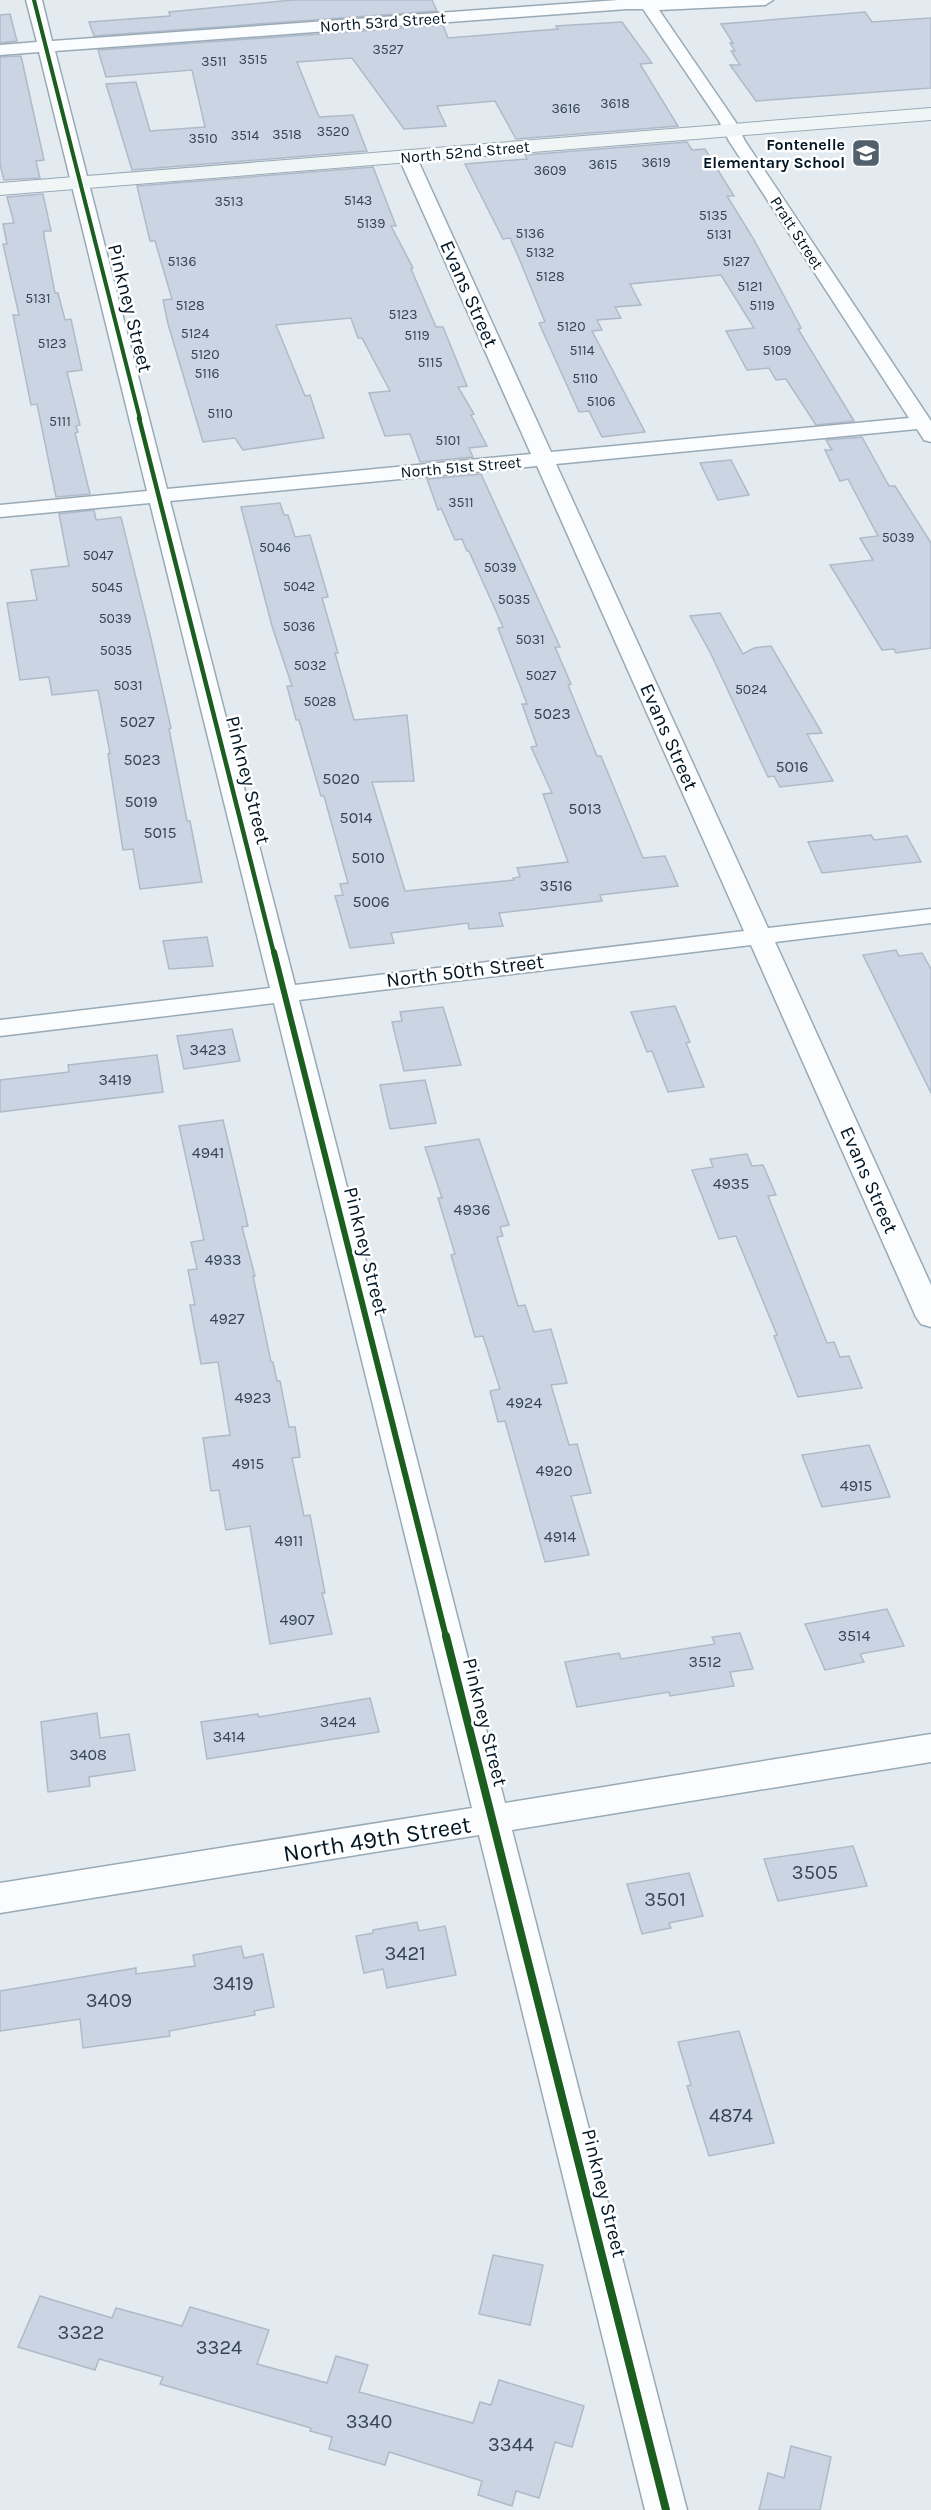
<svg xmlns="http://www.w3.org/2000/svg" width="931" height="2510" font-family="Karla,sans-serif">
<rect width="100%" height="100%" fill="#e3eaf0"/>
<!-- building -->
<g fill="#cbd4e2" stroke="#afbac9" stroke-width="1.5">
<polygon points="292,0 432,0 437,11 94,36 89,22 170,16 169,12"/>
<polygon points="865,12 872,22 931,18 931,88 756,101 730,65 740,65 731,51 735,51 730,43 733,43 721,24"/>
<polygon points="10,14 17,41 0,43 0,15"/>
<polygon points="622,22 652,63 640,64 678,126 516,139 495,101 437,106 446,126 404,129 352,58 297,62 319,117 353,115 367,151 132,170 106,84 136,82 150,131 205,127 192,70 106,77 98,50 443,25 448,38 558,29 556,26"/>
<polygon points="21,56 44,160 36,161 40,178 4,180 0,165 0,57"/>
<polygon points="687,142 692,150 705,149 734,196 727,196 753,238 799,324 801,328 798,329 854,421 816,425 786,379 776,380 769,368 747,370 726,331 754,328 721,275 630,284 641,305 615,307 621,318 597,320 602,330 592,331 645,432 602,437 589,411 579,412 539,323 545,322 518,256 510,238 503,239 465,164 527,159 525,155"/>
<polygon points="373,167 396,226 391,226 413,268 411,269 436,327 443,327 467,386 458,387 474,414 471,415 487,446 469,448 473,457 420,462 410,434 385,436 369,393 390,391 362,338 358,338 351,318 276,325 305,396 310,395 324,438 243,450 235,438 203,442 168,324 163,300 172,299 155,241 150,241 137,186"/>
<polygon points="43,194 51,231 44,231 44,236 55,293 58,293 65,320 71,319 82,370 67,372 80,425 76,426 78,432 75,433 90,494 56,497 37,404 31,405 13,315 19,315 3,244 7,244 3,224 14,223 7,197"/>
<polygon points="862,437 889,486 895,486 931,543 931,648 896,653 894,649 882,650 830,565 873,560 860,538 878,536 848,479 840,481 825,450 832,450 826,440"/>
<polygon points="731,460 749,495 718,500 700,463"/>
<polygon points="481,474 560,647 555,647 571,684 568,685 597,756 601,756 643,858 665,856 678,886 600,895 602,901 499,913 503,926 469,929 468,923 391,933 394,943 350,948 335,896 343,895 340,884 348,883 324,796 321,796 299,720 296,720 287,686 292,686 272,626 241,507 280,503 284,515 288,515 295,537 310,535 328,597 322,598 338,653 335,653 354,720 407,715 414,781 372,782 405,891 514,880 513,878 520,877 517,868 568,862 543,794 552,793 531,747 537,746 522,704 527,704 498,628 503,627 469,551 467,551 462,539 455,540 441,508 438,510 427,479"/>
<polygon points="94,510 96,520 121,517 151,639 171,728 169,729 187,821 190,821 202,882 140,889 133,849 123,850 108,754 110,753 98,690 52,695 49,677 20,680 7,603 37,600 31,570 69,566 59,514"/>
<polygon points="720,613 743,654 754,648 771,646 822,733 807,734 833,781 780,787 774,776 768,777 711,654 690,616"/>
<polygon points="871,835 874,840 907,836 921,862 822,873 808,842"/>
<polygon points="207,937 213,966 169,969 163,941"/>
<polygon points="896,950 899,956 922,953 931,969 931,1093 863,955"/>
<polygon points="675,1006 690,1042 686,1043 704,1087 668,1092 652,1051 647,1052 631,1012"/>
<polygon points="443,1007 461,1065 404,1071 392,1022 402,1021 400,1012"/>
<polygon points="232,1029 240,1061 184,1069 177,1036"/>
<polygon points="157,1055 163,1092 0,1112 0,1080 69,1072 68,1065"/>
<polygon points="425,1080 436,1123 390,1129 380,1085"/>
<polygon points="223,1120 248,1226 242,1227 255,1276 253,1276 271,1362 273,1362 277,1381 280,1381 289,1427 295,1427 300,1457 292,1458 304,1516 310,1515 325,1593 322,1593 332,1634 270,1644 250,1526 226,1530 219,1490 211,1491 203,1438 230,1435 218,1362 201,1364 190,1305 195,1305 188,1270 197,1269 191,1242 204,1240 179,1126"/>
<polygon points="479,1139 509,1225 500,1227 503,1236 497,1237 518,1306 525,1305 534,1332 551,1329 567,1383 551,1385 569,1445 577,1444 591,1493 571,1496 589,1555 545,1562 505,1421 498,1422 490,1391 500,1389 483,1336 475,1337 451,1255 455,1254 438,1198 442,1198 425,1147"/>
<polygon points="747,1154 752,1166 763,1165 776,1195 768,1196 827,1343 834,1342 840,1357 849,1356 862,1388 798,1397 774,1336 777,1335 736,1236 719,1239 692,1170 713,1167 710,1159"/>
<polygon points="869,1445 890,1497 822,1507 802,1455"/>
<polygon points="887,1609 904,1646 860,1654 864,1662 825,1670 805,1624"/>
<polygon points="740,1633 753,1669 730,1672 734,1686 670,1696 669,1692 577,1707 565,1662 619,1653 621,1659 715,1644 712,1637"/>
<polygon points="370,1698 379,1732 207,1759 201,1722 258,1714 259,1717"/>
<polygon points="97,1713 100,1738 129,1734 135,1770 89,1777 90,1786 48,1792 41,1722"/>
<polygon points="853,1846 867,1886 778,1901 764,1859"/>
<polygon points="689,1873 703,1916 669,1923 671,1928 642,1934 627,1884"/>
<polygon points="417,1922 419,1931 445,1926 456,1975 387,1988 383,1969 364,1973 356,1936 373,1933 373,1930"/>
<polygon points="241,1946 244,1958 263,1954 274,2007 254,2011 255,2015 169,2031 170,2036 83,2048 80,2019 0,2031 0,1991 136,1968 136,1974 195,1966 193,1955"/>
<polygon points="739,2031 774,2143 709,2156 687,2086 691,2085 678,2042"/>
<polygon points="493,2255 543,2265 530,2325 479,2314"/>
<polygon points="40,2296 112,2318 116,2308 182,2326 190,2307 269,2330 257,2364 327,2383 336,2356 368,2365 359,2392 473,2423 480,2402 491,2405 499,2380 584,2406 572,2447 555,2442 539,2498 516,2491 512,2506 478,2495 482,2481 389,2452 385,2465 329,2449 332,2437 310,2431 311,2428 160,2384 163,2377 99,2359 95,2370 18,2347"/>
<polygon points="791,2446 831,2457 820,2510 759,2510 768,2473 784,2478"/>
</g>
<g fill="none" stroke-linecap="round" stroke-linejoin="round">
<!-- street casing -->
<g stroke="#98aab6" stroke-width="3">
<path id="street" d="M26 0H42L52 41 618 0H773L765 5 659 10 735 121 745 141 931 421V442L924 440 917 429 556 464 768 928 931 909V923L775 942 931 1285V1327L921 1324 916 1317 751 945 299 1000 505 1803 931 1734V1762L512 1830 687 2510H645L479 1835 0 1913V1883L472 1808 274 1003 0 1036V1020L270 988 150 503 0 517V505L147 491 39 52 0 55V45L37 42ZM627 9H643L719 121 729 141 909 418 551 452 416 156 413 152H401L398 156 531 454 167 489 55 51ZM537 466 744 931 295 985 170 501Z"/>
</g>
<!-- secondary casing -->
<g stroke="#98aab6" stroke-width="2">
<polygon id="secondary" points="931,108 931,120 0,195 0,183"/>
</g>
<!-- street -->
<use href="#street" fill="#fbfcfd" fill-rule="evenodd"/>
<!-- secondary -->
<use href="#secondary" fill="#f0f6f6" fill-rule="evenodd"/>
<!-- cycleway-far3 casing -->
<g stroke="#fff" stroke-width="6">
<polyline id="cycleway-far3" points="34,0 140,419"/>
</g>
<!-- cycleway-far2 casing -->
<g stroke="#fff" stroke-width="8">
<polyline id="cycleway-far2" points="139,418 274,954"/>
</g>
<!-- cycleway-far1 casing -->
<g stroke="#fff" stroke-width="10">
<polyline id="cycleway-far1" points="274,952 446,1637"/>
</g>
<!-- cycleway casing -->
<g stroke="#fff" stroke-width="11">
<polyline id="cycleway" points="446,1636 666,2510"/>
</g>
<!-- cycleway-far3 -->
<use href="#cycleway-far3" stroke="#1b5e20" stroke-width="4"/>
<!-- cycleway-far2 -->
<use href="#cycleway-far2" stroke="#1b5e20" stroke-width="4.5"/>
<!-- cycleway-far1 -->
<use href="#cycleway-far1" stroke="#1b5e20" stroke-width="6"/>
<!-- cycleway -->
<use href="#cycleway" stroke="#1b5e20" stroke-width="8"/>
</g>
<!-- icons -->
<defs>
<g id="school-square" transform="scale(1.5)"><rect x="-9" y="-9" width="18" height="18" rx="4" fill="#50606c" stroke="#fff"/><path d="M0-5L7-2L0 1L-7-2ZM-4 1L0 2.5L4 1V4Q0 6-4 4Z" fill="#fff"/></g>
</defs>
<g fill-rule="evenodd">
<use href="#school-square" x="866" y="153"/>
</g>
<g text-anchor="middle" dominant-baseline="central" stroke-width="5" stroke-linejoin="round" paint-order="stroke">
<!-- far-number labels -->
<g font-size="14" fill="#344654">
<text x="388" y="49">3527</text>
<text x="253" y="59">3515</text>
<text x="214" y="61">3511</text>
<text x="615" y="103">3618</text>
<text x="566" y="108">3616</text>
<text x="333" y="131">3520</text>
<text x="287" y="134">3518</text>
<text x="245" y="135">3514</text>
<text x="203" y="138">3510</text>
<text x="656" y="162">3619</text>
<text x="603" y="164">3615</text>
<text x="550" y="170">3609</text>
<text x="358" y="200">5143</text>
<text x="229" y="201">3513</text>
<text x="713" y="215">5135</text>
<text x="371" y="223">5139</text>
<text x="530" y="233">5136</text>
<text x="719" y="234">5131</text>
<text x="540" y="252">5132</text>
<text x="182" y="261">5136</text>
<text x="736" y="261">5127</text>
<text x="550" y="276">5128</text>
<text x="750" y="286">5121</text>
<text x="38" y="298">5131</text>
<text x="190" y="305">5128</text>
<text x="762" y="305">5119</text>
<text x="403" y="314">5123</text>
<text x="571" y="326">5120</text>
<text x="195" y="333">5124</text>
<text x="417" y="335">5119</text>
<text x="52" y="343">5123</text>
<text x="582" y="350">5114</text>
<text x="777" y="350">5109</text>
<text x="205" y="354">5120</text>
<text x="430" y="362">5115</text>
<text x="207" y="373">5116</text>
<text x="585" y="378">5110</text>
<text x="601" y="401">5106</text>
<text x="220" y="413">5110</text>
<text x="60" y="421">5111</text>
<text x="448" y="440">5101</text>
<text x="461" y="502">3511</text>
<text x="898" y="537">5039</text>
<text x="275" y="547">5046</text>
<text x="98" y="555">5047</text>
<text x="500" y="567">5039</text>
<text x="299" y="586">5042</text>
<text x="107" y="587">5045</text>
<text x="514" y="599">5035</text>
<text x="115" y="618">5039</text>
<text x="299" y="626">5036</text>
<text x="530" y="639">5031</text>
<text x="116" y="650">5035</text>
<text x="310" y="665">5032</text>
<text x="541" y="675">5027</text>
<text x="128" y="685">5031</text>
<text x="751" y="689">5024</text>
<text x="320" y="701">5028</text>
</g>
<!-- far-street labels -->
<g font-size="16" fill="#011625" stroke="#fff">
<text transform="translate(383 22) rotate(-4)">North 53rd Street</text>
<text transform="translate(465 152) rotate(-5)">North 52nd Street</text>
<text transform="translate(797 233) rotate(57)">Pratt Street</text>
<text transform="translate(461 467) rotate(-5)">North 51st Street</text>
</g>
<!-- far-poi labels -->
<g font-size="16" font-weight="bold" fill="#011625" stroke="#fff" text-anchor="end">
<text x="845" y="144">Fontenelle<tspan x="845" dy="18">Elementary School</tspan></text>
</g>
<!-- number labels -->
<g font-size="16" fill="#344654">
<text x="552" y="713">5023</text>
<text x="137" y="721">5027</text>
<text x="142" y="759">5023</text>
<text x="792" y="766">5016</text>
<text x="341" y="778">5020</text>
<text x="141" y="801">5019</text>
<text x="585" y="808">5013</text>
<text x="356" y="817">5014</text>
<text x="160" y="832">5015</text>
<text x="368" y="857">5010</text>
<text x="556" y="885">3516</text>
<text x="371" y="901">5006</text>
<text x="208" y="1049">3423</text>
<text x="115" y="1079">3419</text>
<text x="208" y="1152">4941</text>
<text x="731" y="1183">4935</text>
<text x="472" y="1209">4936</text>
<text x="223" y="1259">4933</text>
<text x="227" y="1318">4927</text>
<text x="253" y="1397">4923</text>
<text x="524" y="1402">4924</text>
<text x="248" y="1463">4915</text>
<text x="554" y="1470">4920</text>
<text x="856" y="1485">4915</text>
<text x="560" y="1536">4914</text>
<text x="289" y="1540">4911</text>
<text x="297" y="1619">4907</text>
<text x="854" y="1635">3514</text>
<text x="705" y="1661">3512</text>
<text x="338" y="1721">3424</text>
<text x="229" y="1736">3414</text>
<text x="88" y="1754">3408</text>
</g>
<!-- street labels -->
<g font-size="20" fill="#011625" stroke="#fff">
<text transform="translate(469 294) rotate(66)">Evans Street</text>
<text transform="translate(130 308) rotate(76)">Pinkney Street</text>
<text transform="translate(669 737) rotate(66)">Evans Street</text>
<text transform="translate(248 780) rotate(76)">Pinkney Street</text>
<text transform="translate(465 971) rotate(-7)">North 50th Street</text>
<text transform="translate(869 1180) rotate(66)">Evans Street</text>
<text transform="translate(366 1251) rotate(76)">Pinkney Street</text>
<text transform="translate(485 1722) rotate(76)">Pinkney Street</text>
<text transform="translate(604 2193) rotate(76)">Pinkney Street</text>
</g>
<!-- near-number labels -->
<g font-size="20" fill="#344654">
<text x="815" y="1872">3505</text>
<text x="665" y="1899">3501</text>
<text x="405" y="1953">3421</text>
<text x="233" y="1983">3419</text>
<text x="109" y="2000">3409</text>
<text x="731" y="2115">4874</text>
<text x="81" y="2332">3322</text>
<text x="219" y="2347">3324</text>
<text x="369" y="2421">3340</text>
<text x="511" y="2444">3344</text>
</g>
<!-- near-street labels -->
<g font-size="24" fill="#011625" stroke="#fff">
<text transform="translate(377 1839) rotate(-9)">North 49th Street</text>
</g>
</g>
</svg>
